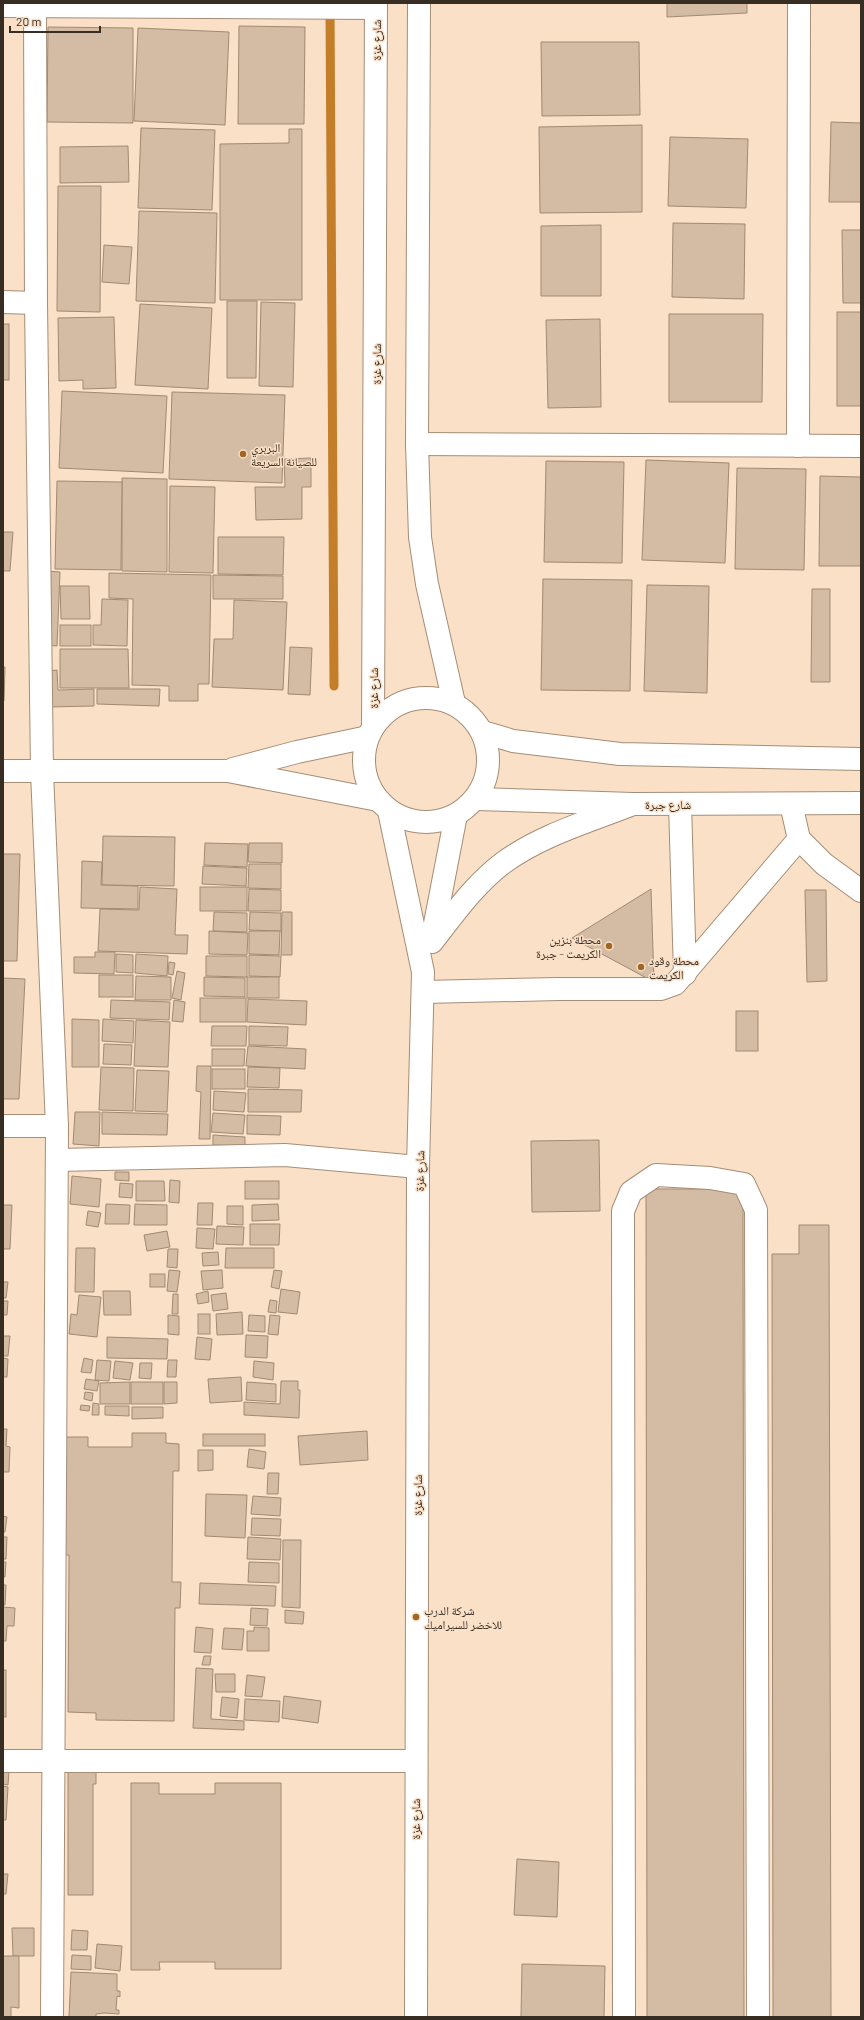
<svg xmlns="http://www.w3.org/2000/svg" width="864" height="2020" font-family="Barlow,'Noto Naskh Arabic',sans-serif">
<rect width="100%" height="100%" fill="#fae0c7"/>
<g fill="none" stroke-linecap="round" stroke-linejoin="round">
<!-- stream -->
<polyline stroke="#c47e2a" stroke-width="9" points="330,8 334,686"/>
</g>
<!-- building -->
<g fill="#d4bba3" stroke="#a18972">
<polygon points="667,3 747,3 747,13 667,17"/>
<polygon points="239,26 305,27 304,124 238,124"/>
<polygon points="48,27 133,28 133,123 47,122"/>
<polygon points="138,28 229,32 225,125 134,121"/>
<polygon points="541,42 639,42 640,115 542,116"/>
<polygon points="831,122 861,123 861,202 829,202"/>
<polygon points="642,125 642,212 540,213 539,127"/>
<polygon points="141,128 215,130 212,210 138,208"/>
<polygon points="289,129 302,129 302,300 220,300 220,144 289,143"/>
<polygon points="670,137 748,139 746,208 668,206"/>
<polygon points="128,146 129,182 60,183 60,147"/>
<polygon points="58,186 101,186 100,312 57,311"/>
<polygon points="139,211 217,213 215,303 136,301"/>
<polygon points="673,223 745,224 744,299 672,297"/>
<polygon points="601,225 601,296 541,296 541,226"/>
<polygon points="842,230 861,230 861,303 843,303"/>
<polygon points="104,245 132,247 129,284 102,282"/>
<polygon points="227,301 257,301 256,378 227,378"/>
<polygon points="261,302 295,303 293,387 259,386"/>
<polygon points="140,304 212,308 208,389 135,385"/>
<rect x="837" y="312" width="24" height="94"/>
<polygon points="669,314 763,314 762,402 669,402"/>
<polygon points="114,317 116,388 83,389 83,380 59,381 58,318"/>
<polygon points="600,319 601,407 548,408 546,320"/>
<rect x="3" y="324" width="6" height="56"/>
<polygon points="62,391 167,396 163,473 59,468"/>
<polygon points="172,392 285,395 282,483 169,479"/>
<polygon points="311,458 311,487 302,487 302,519 256,520 255,487 285,487 284,459"/>
<polygon points="646,460 729,463 725,563 642,560"/>
<polygon points="546,461 624,462 622,563 544,562"/>
<polygon points="737,468 806,469 804,570 735,569"/>
<polygon points="820,476 861,477 861,566 819,566"/>
<polygon points="122,478 167,479 167,572 122,571"/>
<polygon points="57,481 122,482 121,570 55,569"/>
<polygon points="170,486 215,487 213,573 169,572"/>
<polygon points="3,532 13,532 10,571 3,571"/>
<polygon points="218,537 284,537 283,575 218,574"/>
<polygon points="45,571 60,572 57,646 42,645"/>
<polygon points="109,573 211,575 209,684 198,684 198,701 169,701 169,686 132,685 133,599 109,598"/>
<polygon points="213,575 283,576 283,599 213,599"/>
<polygon points="543,579 632,580 630,691 541,690"/>
<polygon points="647,585 709,586 707,693 644,691"/>
<polygon points="60,586 89,586 90,619 61,619"/>
<polygon points="812,589 830,589 830,682 811,682"/>
<polygon points="102,599 128,600 127,646 93,645 93,625 101,625"/>
<polygon points="234,600 287,602 283,690 212,687 214,639 233,639"/>
<rect x="60" y="625" width="31" height="21"/>
<polygon points="290,647 312,648 310,695 288,694"/>
<polygon points="60,649 128,649 129,688 60,688"/>
<polygon points="3,667 5,667 4,701 3,701"/>
<polygon points="57,670 58,690 94,689 94,706 49,707 48,671"/>
<polygon points="97,689 160,689 159,706 97,704"/>
<polygon points="103,836 175,837 174,886 102,885"/>
<polygon points="205,843 248,844 247,867 204,865"/>
<polygon points="249,843 282,843 282,863 248,862"/>
<polygon points="3,854 20,854 17,961 3,961"/>
<polygon points="82,861 102,862 101,885 138,886 138,909 81,908"/>
<polygon points="249,864 281,864 281,889 248,888"/>
<polygon points="203,866 247,868 246,886 202,884"/>
<polygon points="140,887 177,889 175,935 188,935 187,954 98,951 100,909 139,910"/>
<rect x="200" y="887" width="47" height="24"/>
<polygon points="249,889 281,890 281,911 248,911"/>
<polygon points="651,889 654,982 572,938"/>
<polygon points="805,890 826,890 827,981 807,982"/>
<polygon points="214,912 247,913 247,932 213,931"/>
<polygon points="250,912 281,913 281,931 249,930"/>
<polygon points="282,912 292,912 292,955 281,955"/>
<polygon points="209,931 248,933 247,955 209,954"/>
<polygon points="249,931 280,931 279,955 249,954"/>
<polygon points="95,952 115,952 114,974 74,973 74,957 95,957"/>
<polygon points="116,954 133,955 133,973 116,972"/>
<polygon points="136,954 168,956 167,976 135,973"/>
<polygon points="249,955 281,956 280,977 249,976"/>
<polygon points="206,956 247,956 247,977 206,976"/>
<polygon points="169,962 175,963 173,975 168,974"/>
<polygon points="177,971 185,973 181,1000 172,998"/>
<rect x="99" y="975" width="34" height="22"/>
<polygon points="136,976 171,977 171,1000 135,1000"/>
<polygon points="204,977 245,978 245,997 204,996"/>
<rect x="247" y="977" width="32" height="21"/>
<polygon points="3,978 25,979 19,1099 3,1099"/>
<rect x="200" y="998" width="46" height="24"/>
<polygon points="248,999 307,1001 306,1025 247,1022"/>
<polygon points="111,1000 170,1002 169,1020 110,1018"/>
<polygon points="174,1000 185,1002 183,1022 172,1021"/>
<rect x="736" y="1011" width="22" height="40"/>
<polygon points="72,1019 99,1020 99,1067 72,1067"/>
<polygon points="103,1019 134,1021 133,1043 102,1041"/>
<polygon points="136,1020 170,1022 168,1067 134,1066"/>
<polygon points="212,1026 247,1026 246,1046 211,1046"/>
<polygon points="249,1026 288,1027 287,1046 249,1045"/>
<polygon points="104,1044 132,1045 131,1065 103,1064"/>
<polygon points="248,1046 306,1049 305,1069 246,1066"/>
<polygon points="212,1049 245,1049 244,1066 212,1066"/>
<polygon points="197,1066 211,1066 210,1139 199,1139 201,1092 196,1091"/>
<polygon points="101,1067 134,1068 133,1111 99,1110"/>
<polygon points="248,1067 280,1068 279,1088 247,1087"/>
<rect x="212" y="1069" width="33" height="20"/>
<polygon points="137,1070 169,1071 167,1112 135,1111"/>
<polygon points="248,1089 302,1090 301,1112 248,1112"/>
<polygon points="214,1091 246,1093 244,1112 213,1110"/>
<polygon points="75,1112 100,1112 99,1146 73,1144"/>
<polygon points="102,1112 168,1114 167,1135 102,1134"/>
<polygon points="213,1113 245,1115 243,1134 211,1132"/>
<polygon points="247,1115 281,1116 280,1135 247,1134"/>
<polygon points="213,1135 245,1137 245,1146 213,1145"/>
<polygon points="599,1140 600,1211 532,1212 531,1141"/>
<polygon points="115,1172 129,1172 129,1181 115,1180"/>
<polygon points="72,1176 101,1179 99,1207 70,1204"/>
<polygon points="170,1180 180,1181 179,1203 169,1202"/>
<polygon points="136,1181 164,1181 165,1201 136,1201"/>
<rect x="245" y="1181" width="34" height="18"/>
<polygon points="120,1183 133,1184 132,1198 119,1197"/>
<polygon points="646,1189 743,1189 744,2017 647,2017"/>
<polygon points="198,1203 213,1203 212,1225 197,1225"/>
<polygon points="106,1204 130,1205 129,1224 105,1224"/>
<polygon points="135,1204 167,1205 167,1225 134,1225"/>
<polygon points="278,1204 279,1220 252,1221 252,1205"/>
<polygon points="3,1205 12,1205 10,1249 3,1249"/>
<polygon points="227,1206 243,1206 243,1225 227,1224"/>
<polygon points="88,1211 101,1213 98,1227 86,1225"/>
<polygon points="250,1224 280,1224 279,1245 250,1245"/>
<polygon points="799,1225 829,1225 831,2017 773,2017 772,1254 799,1254"/>
<polygon points="217,1226 244,1227 243,1245 216,1244"/>
<polygon points="197,1228 215,1229 213,1249 196,1248"/>
<polygon points="167,1231 170,1247 147,1251 144,1235"/>
<polygon points="76,1248 95,1248 94,1292 75,1292"/>
<polygon points="226,1248 274,1248 274,1268 225,1268"/>
<polygon points="168,1249 178,1249 177,1268 167,1267"/>
<polygon points="218,1252 219,1265 203,1266 202,1253"/>
<polygon points="169,1270 180,1271 177,1292 167,1291"/>
<polygon points="222,1270 223,1288 203,1290 201,1271"/>
<polygon points="274,1270 282,1271 279,1289 271,1287"/>
<rect x="150" y="1274" width="15" height="13"/>
<polygon points="3,1282 8,1282 6,1298 3,1298"/>
<polygon points="281,1289 300,1292 297,1314 278,1312"/>
<polygon points="103,1291 130,1291 131,1315 104,1315"/>
<polygon points="208,1291 209,1302 198,1304 196,1294"/>
<polygon points="226,1293 228,1309 213,1311 211,1295"/>
<polygon points="173,1294 178,1294 178,1314 172,1314"/>
<polygon points="79,1295 101,1297 97,1337 69,1334 71,1314 77,1315"/>
<polygon points="270,1300 277,1301 276,1313 268,1312"/>
<polygon points="3,1301 8,1301 7,1315 3,1315"/>
<polygon points="242,1312 243,1334 217,1335 216,1314"/>
<rect x="198" y="1314" width="12" height="20"/>
<polygon points="168,1315 179,1316 179,1335 168,1334"/>
<polygon points="249,1315 265,1316 265,1332 248,1331"/>
<polygon points="270,1315 280,1316 278,1335 268,1334"/>
<polygon points="246,1335 268,1336 267,1358 245,1357"/>
<polygon points="3,1336 10,1336 8,1356 3,1356"/>
<polygon points="107,1337 168,1339 167,1359 107,1358"/>
<polygon points="197,1337 212,1339 210,1360 195,1359"/>
<polygon points="3,1358 8,1359 7,1377 3,1377"/>
<polygon points="84,1358 93,1360 91,1373 81,1372"/>
<polygon points="97,1360 111,1361 109,1381 95,1380"/>
<polygon points="168,1360 177,1360 176,1377 167,1377"/>
<polygon points="115,1361 133,1363 130,1380 113,1378"/>
<polygon points="254,1361 274,1363 273,1380 253,1377"/>
<polygon points="140,1363 152,1363 151,1379 139,1378"/>
<polygon points="241,1377 242,1401 210,1403 208,1379"/>
<polygon points="86,1379 99,1381 97,1391 84,1389"/>
<polygon points="281,1381 298,1381 298,1390 300,1390 299,1418 244,1415 244,1402 280,1404"/>
<polygon points="130,1382 130,1404 100,1404 100,1383"/>
<rect x="131" y="1382" width="32" height="22"/>
<polygon points="164,1382 177,1382 177,1403 164,1404"/>
<polygon points="247,1382 276,1384 276,1402 246,1400"/>
<polygon points="85,1392 93,1393 92,1401 84,1399"/>
<polygon points="93,1403 99,1404 99,1415 92,1415"/>
<polygon points="81,1405 90,1406 89,1411 80,1410"/>
<polygon points="105,1406 129,1406 129,1416 105,1415"/>
<polygon points="132,1407 163,1407 163,1418 132,1419"/>
<polygon points="3,1429 7,1429 6,1446 10,1447 9,1472 3,1472"/>
<polygon points="367,1431 368,1460 300,1465 298,1436"/>
<polygon points="132,1433 166,1433 166,1443 179,1444 179,1471 173,1471 172,1582 181,1582 180,1608 175,1608 174,1721 96,1720 96,1713 68,1712 69,1555 63,1555 64,1437 88,1437 88,1447 132,1447"/>
<rect x="203" y="1434" width="62" height="12"/>
<polygon points="249,1449 266,1452 264,1469 247,1467"/>
<polygon points="198,1450 213,1450 213,1470 198,1471"/>
<polygon points="268,1473 279,1473 278,1494 267,1494"/>
<polygon points="206,1494 247,1495 245,1538 205,1536"/>
<polygon points="253,1496 281,1498 280,1516 251,1514"/>
<polygon points="3,1516 7,1517 5,1532 3,1532"/>
<polygon points="252,1518 281,1519 280,1536 251,1535"/>
<polygon points="3,1537 7,1537 6,1559 3,1559"/>
<polygon points="248,1537 281,1539 280,1560 247,1559"/>
<polygon points="283,1540 301,1540 300,1608 282,1607"/>
<polygon points="3,1562 6,1562 5,1577 3,1577"/>
<polygon points="249,1562 279,1563 279,1583 248,1582"/>
<polygon points="200,1583 276,1586 275,1606 199,1604"/>
<polygon points="3,1585 6,1585 5,1605 3,1605"/>
<polygon points="3,1607 15,1608 14,1626 7,1626 6,1641 3,1641"/>
<polygon points="251,1608 268,1609 267,1626 250,1625"/>
<polygon points="285,1610 304,1612 303,1624 285,1623"/>
<polygon points="196,1627 213,1629 211,1653 194,1652"/>
<polygon points="254,1627 269,1628 269,1651 247,1651 247,1631 254,1631"/>
<polygon points="224,1628 244,1629 242,1650 222,1649"/>
<polygon points="204,1656 211,1656 210,1665 202,1665"/>
<polygon points="196,1668 213,1669 211,1719 244,1721 244,1730 193,1728"/>
<rect x="3" y="1670" width="3" height="47"/>
<polygon points="215,1674 235,1674 235,1692 216,1692"/>
<polygon points="247,1675 265,1677 262,1697 245,1696"/>
<polygon points="284,1696 321,1701 318,1723 282,1718"/>
<polygon points="222,1697 239,1699 237,1718 220,1716"/>
<polygon points="245,1699 280,1701 279,1722 244,1720"/>
<polygon points="68,1767 96,1768 96,1784 93,1784 93,1895 68,1895"/>
<polygon points="3,1771 9,1771 8,1785 3,1784"/>
<polygon points="131,1783 159,1783 159,1794 215,1794 215,1783 281,1783 281,1969 215,1969 215,1962 159,1962 160,1970 131,1970"/>
<polygon points="3,1786 8,1787 6,1820 3,1820"/>
<polygon points="517,1859 559,1862 557,1917 514,1915"/>
<polygon points="3,1874 8,1874 6,1894 3,1894"/>
<polygon points="12,1928 34,1928 34,1956 13,1956"/>
<polygon points="72,1930 88,1931 87,1950 71,1950"/>
<polygon points="97,1944 122,1946 120,1971 95,1968"/>
<polygon points="72,1955 91,1956 91,1970 71,1969"/>
<polygon points="3,1956 19,1956 19,2008 11,2007 11,2017 3,2017"/>
<polygon points="522,1964 605,1966 604,2017 521,2017"/>
<polygon points="71,1972 117,1974 117,1991 120,1991 120,1997 117,1996 116,2010 119,2010 119,2014 104,2013 96,2014 96,2017 69,2017"/>
</g>
<g fill="none" stroke-linecap="round" stroke-linejoin="round">
<!-- minor casing -->
<g stroke="#a58d76" stroke-width="24">
<g id="minor">
<polyline points="3,6 376,8"/>
<polyline points="35,7 36,303 42,772 57,1126 52,2017"/>
<polyline points="3,302 36,303"/>
<polyline points="417,444 861,446"/>
<polyline points="798,446 799,3"/>
<polyline points="483,732 513,741 620,754 861,759"/>
<polyline points="233,769 297,752 368,737"/>
<polyline points="3,771 228,771 378,800"/>
<polyline points="476,799 633,804 861,803"/>
<polyline points="680,804 685,974"/>
<polyline points="791,804 799,839 824,864 861,891"/>
<polyline points="423,992 559,989 661,989 675,984 799,839"/>
<polyline points="3,1126 57,1126"/>
<polyline points="57,1160 285,1155 418,1167"/>
<polyline points="3,1761 415,1761"/>
<polyline points="624,2017 623,1211 631,1192 656,1175 710,1178 744,1184 756,1210 758,2017"/>
</g>
</g>
<!-- major casing -->
<g stroke="#a58d76" stroke-width="24">
<g id="major">
<polyline points="419,3 417,444 420,537 427,584 454,703"/>
<circle cx="426" cy="760" r="62"/>
<polyline points="373,726 376,3"/>
<polyline points="389,811 423,972 418,1167 416,2017"/>
<polyline points="432,939 456,815"/>
<path d="M432 942C454 914 474 885 503 863 541 835 590 821 633 804"/>
</g>
</g>
<!-- minor -->
<use href="#minor" stroke="#fff" stroke-width="22"/>
<!-- major -->
<use href="#major" stroke="#fff" stroke-width="22"/>
</g>
<!-- markers -->
<g fill="#9f6724" stroke="#fae0c7" stroke-width="1.5">
<circle cx="243" cy="454" r="4"/>
<circle cx="609" cy="946" r="4"/>
<circle cx="641" cy="967" r="4"/>
<circle cx="416" cy="1617" r="4"/>
</g>
<g text-anchor="middle" dominant-baseline="central" stroke-width="3" stroke-linejoin="round" paint-order="stroke">
<!-- street labels -->
<g font-size="12" fill="#372d23" stroke="#fae0c7">
<text transform="translate(376 40) rotate(-90)">شارع غزة</text>
<text transform="translate(376 364) rotate(-90)">شارع غزة</text>
<text transform="translate(373 688) rotate(-90)">شارع غزة</text>
<text x="668" y="804">شارع جبرة</text>
<text transform="translate(419 1171) rotate(-89)">شارع غزة</text>
<text transform="translate(417 1495) rotate(-90)">شارع غزة</text>
<text transform="translate(415 1819) rotate(-90)">شارع غزة</text>
</g>
<!-- poi labels -->
<g font-size="12" fill="#372d23" stroke="#fae0c7" text-anchor="start">
<text x="251" y="447">البربري<tspan x="251" dy="14">للصيانة السريعة</tspan></text>
<text x="601" y="939" text-anchor="end">محطة بنزين<tspan x="601" dy="14">الكريمت - جبرة</tspan></text>
<text x="649" y="960">محطة وقود<tspan x="649" dy="14">الكريمت</tspan></text>
<text x="424" y="1610">شركة الدرب<tspan x="424" dy="14">للاخضر للسيراميك</tspan></text>
</g>
</g>
<!-- border -->
<rect width="864" height="2020" fill="none" stroke="#372d23" stroke-width="8"/>
<!-- scale -->
<path d="M10 26v6h90v-6" fill="none" stroke="#372d23" stroke-width="2"/>
<text x="16" y="26" font-size="12" fill="#372d23" stroke="#fae0c7" stroke-width="3" paint-order="stroke">20 m</text>
</svg>
